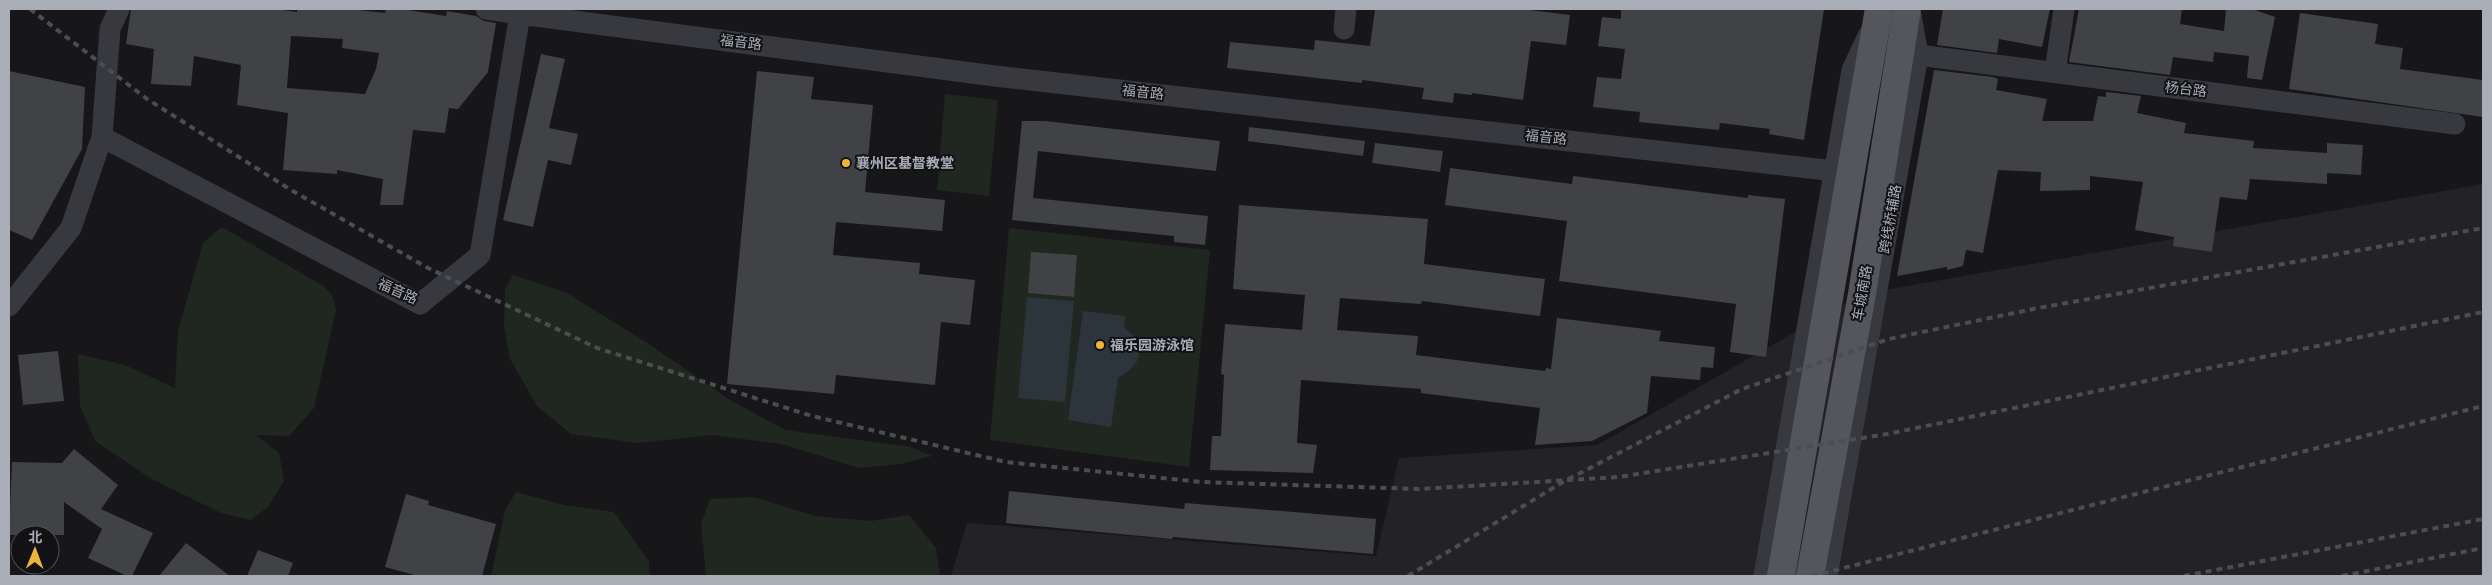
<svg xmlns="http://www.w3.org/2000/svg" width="2492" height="585" font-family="'Asap Condensed','Noto Sans SC',sans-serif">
<rect width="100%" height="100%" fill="#171719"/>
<!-- built -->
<polygon fill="#232326" points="2483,184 2483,576 951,576 967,523 1376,556 1399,458 1597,445 1862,294"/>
<!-- green -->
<g fill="#1f2720">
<polygon points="945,94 998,100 989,196 937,190"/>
<polygon points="222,227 325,287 332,295 336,310 314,408 289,436 256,435 279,453 284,481 268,507 251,520 221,513 150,478 95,441 80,406 78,354 125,365 175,388 178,331 203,243"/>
<polygon points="1009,228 1210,250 1189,467 990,440"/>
<polygon points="513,275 565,292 646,342 730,400 785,430 911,447 932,456 901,464 859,468 782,444 712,435 638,443 571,434 537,406 510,359 504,327 505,290"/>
<polygon points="516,492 564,505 614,512 649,561 650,576 491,576 505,510"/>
<polygon points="753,497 815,516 871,521 909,515 936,548 940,576 706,576 701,524 710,499"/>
</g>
<!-- water -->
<g fill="#2d353c">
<polygon points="1027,297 1074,301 1065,402 1018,398"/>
<path d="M1083 311 1125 316 1124 328C1149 345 1142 365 1118 378L1111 427 1068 420Z"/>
</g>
<!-- building -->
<g fill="#414246" fill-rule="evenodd">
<path d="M131 9H275L297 12V9H350L385 13 386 9H402L446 16 447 11 476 16 484 21 496 23 488 72 458 109 449 108 445 133 413 130 403 205H380L383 179 337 170V174L283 170 288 113 237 105 241 65 194 56 191 86 151 84 154 49 126 44ZM291 36 343 39 342 48 379 53 376 69 365 94 287 88Z"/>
<polygon points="1375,9 1523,9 1570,15 1566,45 1531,41 1523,100 1472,93 1472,95 1454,93 1453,103 1422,99 1424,88 1362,80 1362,83 1227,68 1230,42 1314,50 1315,40 1370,46"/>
<polygon points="1621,9 1824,9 1804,140 1769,134 1770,129 1720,123 1719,130 1639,122 1640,112 1593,107 1597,77 1621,79 1625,49 1598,46 1602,17 1621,19"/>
<polygon points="1943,9 2050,9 2042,47 1999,39 1997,53 1937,45"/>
<polygon points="2079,9 2182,9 2180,24 2224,31 2226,9 2252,9 2275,17 2262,80 2247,78 2249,56 2214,52 2213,62 2173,57 2170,75 2069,62"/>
<polygon points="2300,13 2378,24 2375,44 2403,48 2400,69 2483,80 2483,117 2289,89"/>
<polygon points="541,54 565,59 549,128 578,134 571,165 548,160 533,227 503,220"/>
<polygon points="1934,70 1993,77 1998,79 1996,90 2047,99 2042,121 2093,121 2098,96 2106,97 2106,92 2141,96 2137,113 2186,123 2184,133 2254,141 2253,148 2327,153 2327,143 2363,145 2361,175 2327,173 2327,184 2250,179 2247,200 2220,197 2212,252 2173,246 2174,237 2135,230 2143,182 2090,176 2090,190 2040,191 2041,172 1998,170 1983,253 1966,250 1963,266 1947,270 1947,267 1897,276"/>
<polygon points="9,71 85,87 82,149 32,240 9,230"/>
<polygon points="757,71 814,77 811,99 873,105 865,192 945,200 942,231 836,222 833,255 920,263 919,274 975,280 970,325 941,322 935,385 836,375 834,394 727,384"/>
<polygon points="1022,121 1045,121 1220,141 1216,171 1038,151 1033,198 1208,216 1205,245 1174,242 1174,236 1012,220"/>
<polygon points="1249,127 1365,141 1363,156 1248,141"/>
<polygon points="1375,143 1443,151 1440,172 1372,163"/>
<polygon points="1450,168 1572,184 1573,176 1748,198 1748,195 1785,199 1766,357 1730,352 1736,304 1559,281 1567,221 1445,205"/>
<polygon points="1239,205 1428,219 1424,264 1545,279 1540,316 1422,301 1421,304 1340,298 1337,330 1418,336 1416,355 1545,371 1546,368 1551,369 1557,318 1661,331 1659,341 1715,347 1713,368 1701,367 1700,380 1651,376 1647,413 1592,441 1535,445 1540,408 1421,393 1421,389 1301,380 1297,443 1317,445 1313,473 1210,470 1212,436 1221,436 1224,375 1221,374 1225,324 1302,330 1305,295 1233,289"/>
<polygon points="1031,252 1077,255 1074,297 1028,293"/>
<polygon points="58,351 64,401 23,405 18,355"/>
<polygon points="74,449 118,485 101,509 153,533 132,576 127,576 88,558 102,529 64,502 64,535 9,535 12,462 62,463"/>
<polygon points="1009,491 1184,509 1185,503 1376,519 1373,554 1173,537 1172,539 1006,523"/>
<polygon points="406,494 429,501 428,505 496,524 482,576 418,576 385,567"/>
<polygon points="186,543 230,576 159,576"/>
<polygon points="258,550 293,563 288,576 247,576"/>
</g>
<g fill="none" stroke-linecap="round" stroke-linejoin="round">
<!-- minor -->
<g stroke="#38393e" stroke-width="21">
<polyline points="486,9 520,14"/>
<polyline points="1344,29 1346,9"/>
<polyline points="1918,55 2455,124"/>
<polyline points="2055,72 2064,9"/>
<polyline points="102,137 110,29 119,9"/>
<polyline points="9,306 71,228 102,137 420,304 480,255 520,14 995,76 1835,171"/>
<polyline points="1764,576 1852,70 1868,36"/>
<polyline points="1827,576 1918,55 1911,15"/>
</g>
<!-- major -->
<g stroke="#54565c" stroke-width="28">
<polyline points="1781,576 1879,9"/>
<polyline points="1810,576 1862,294 1907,9"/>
</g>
<!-- rail -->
<g stroke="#4b4d53" stroke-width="4" stroke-dasharray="6 5" stroke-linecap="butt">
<polyline points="30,9 147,99 291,190 428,268 597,348 812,416 1006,462 1201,482 1419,489 1619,477 1887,434 2483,312"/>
<polyline points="1408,576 1563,482 1742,389 1889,339 2033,309 2483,228"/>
<polyline points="1812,576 2483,406"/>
<polyline points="2184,576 2483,519"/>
<polyline points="2342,576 2483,548"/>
</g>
</g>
<!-- markers -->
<g fill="#edb63b" stroke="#121214" stroke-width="2">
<circle cx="846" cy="163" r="5"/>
<circle cx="1100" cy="345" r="5"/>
</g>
<g text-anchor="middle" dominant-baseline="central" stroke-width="4" stroke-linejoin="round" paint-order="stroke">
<!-- street labels -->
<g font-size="14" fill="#a9adb8" stroke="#121214">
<text transform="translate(741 42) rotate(7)">福音路</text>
<text transform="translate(2186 89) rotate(7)">杨台路</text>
<text transform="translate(1143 92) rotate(6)">福音路</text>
<text transform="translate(1546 137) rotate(6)">福音路</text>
<text transform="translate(1890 219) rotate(-80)">跨线桥辅路</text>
<text transform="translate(398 291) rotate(24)">福音路</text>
<text transform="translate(1862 293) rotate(-80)">车城南路</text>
</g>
<!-- poi labels -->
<g font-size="14" font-weight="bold" fill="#a9adb8" stroke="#121214" text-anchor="start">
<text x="856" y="163">襄州区基督教堂</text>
<text x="1110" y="345">福乐园游泳馆</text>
</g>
</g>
<!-- border -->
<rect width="2492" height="585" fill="none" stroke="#a9adb8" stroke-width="20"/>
<!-- north arrow -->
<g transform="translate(35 550) rotate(1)"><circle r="24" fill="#121214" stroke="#4e5056"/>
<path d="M0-4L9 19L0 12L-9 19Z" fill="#edb63b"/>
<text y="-8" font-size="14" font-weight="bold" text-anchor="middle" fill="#a9adb8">北</text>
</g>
</svg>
